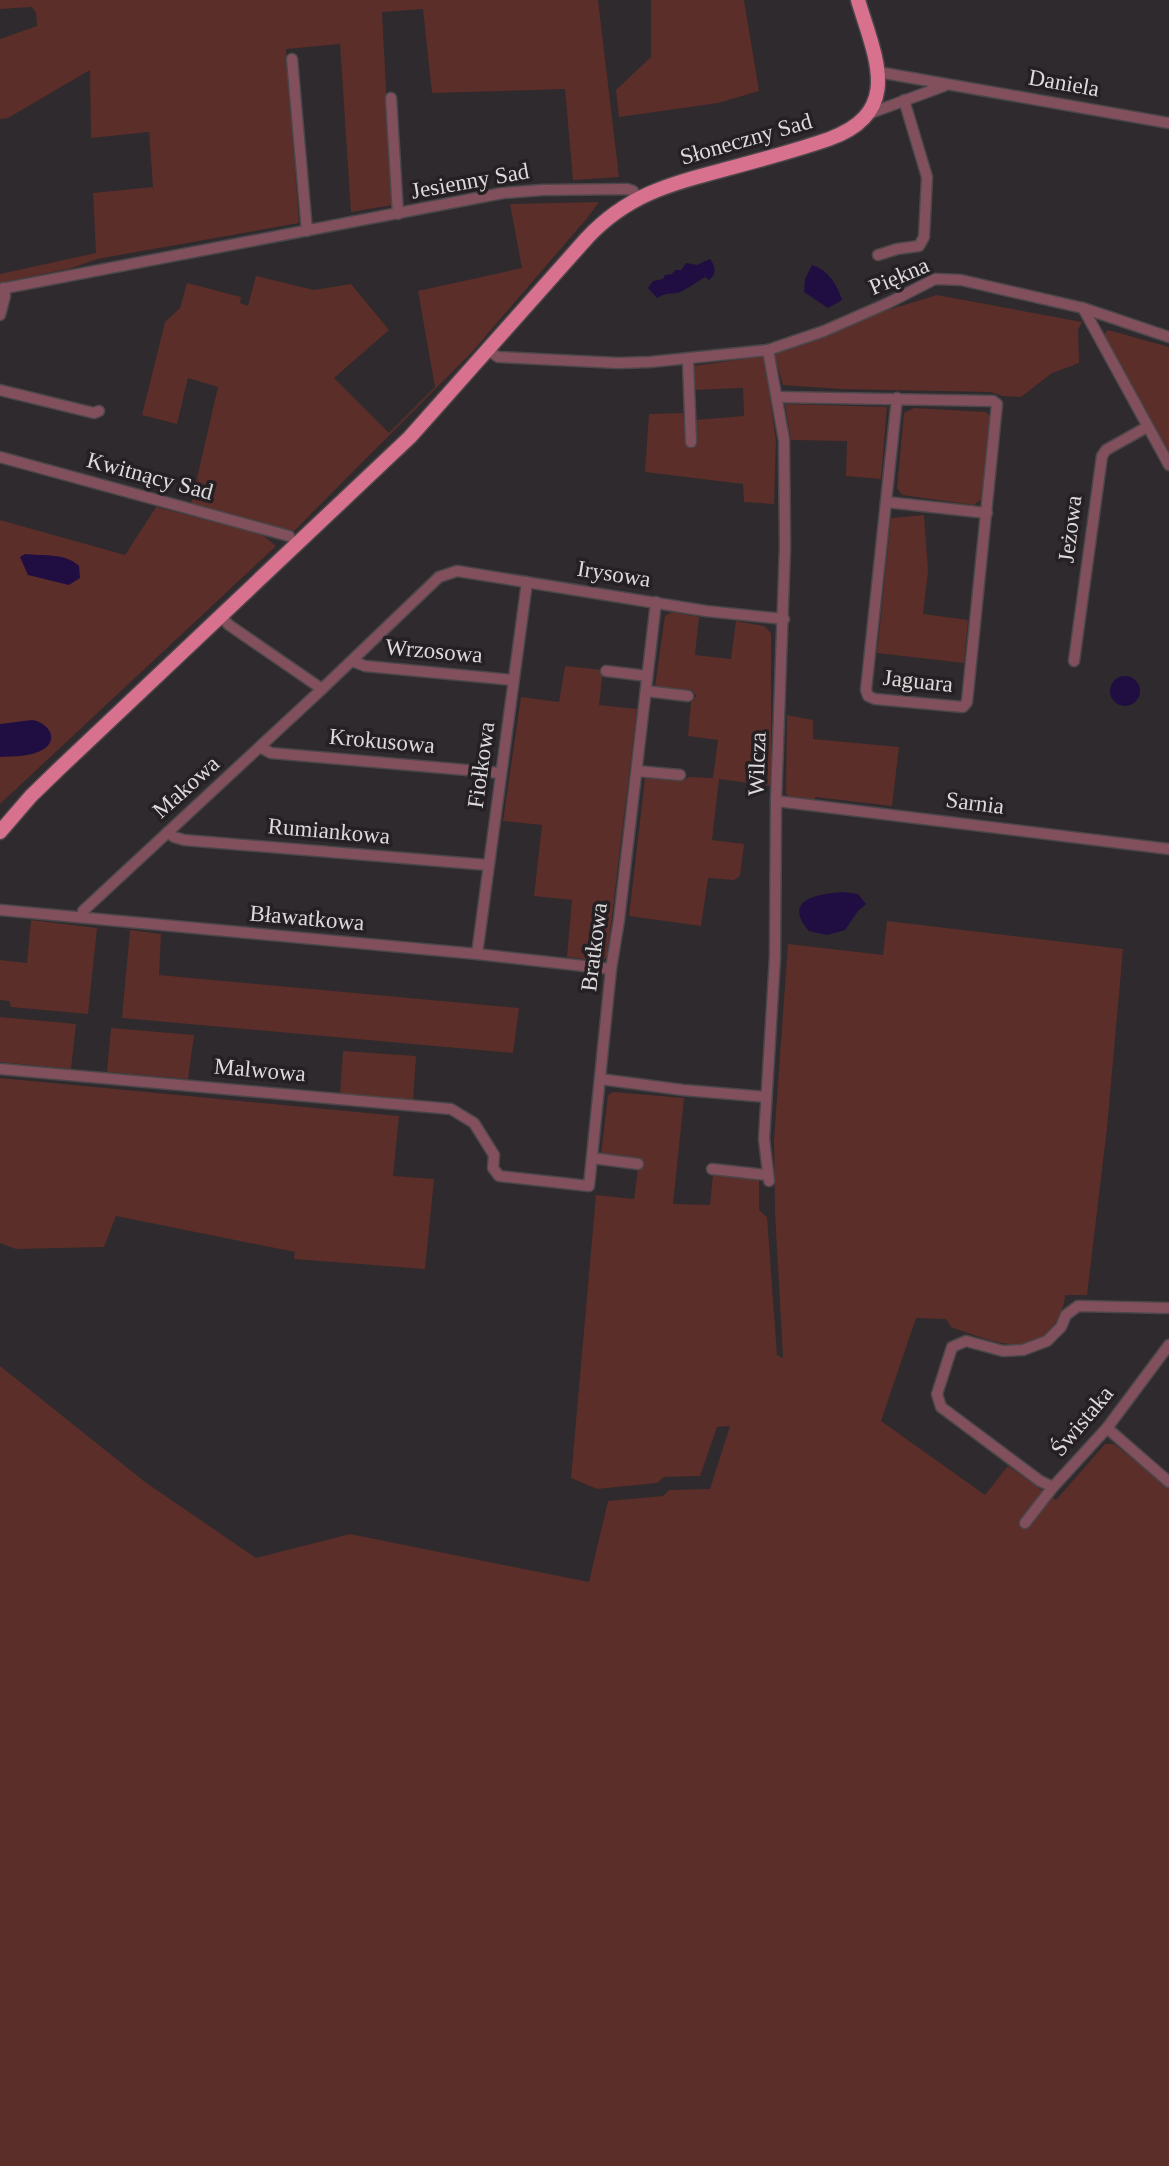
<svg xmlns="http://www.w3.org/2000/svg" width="1169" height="2166" font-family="'Times New Roman',serif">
<rect width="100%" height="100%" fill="#2e2a2d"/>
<!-- green -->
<g fill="#5b2e29">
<polygon points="0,0 598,0 619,177 573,180 565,89 432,93 423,9 382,12 392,205 351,212 340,44 286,49 299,223 97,259 72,268 0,283 0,274 96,253 93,193 153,187 149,132 91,138 90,70 8,118 0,119 0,39 37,26 36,13 32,7 0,9"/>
<polygon points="651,0 744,0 759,91 718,103 619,117 616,90 651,57"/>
<polygon points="599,202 588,217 472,352 294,531 191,504 218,387 188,378 177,424 142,415 165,322 180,308 187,283 241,297 240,303 248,306 256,276 314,290 351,284 389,330 334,378 389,433 435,387 418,291 522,268 510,204"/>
<polygon points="937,295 1082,322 1078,330 1079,363 1052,373 1021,397 1002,396 991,392 841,389 783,385 774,354 881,312"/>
<polygon points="1108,330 1169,347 1169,454 1126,380 1104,334"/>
<polygon points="764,356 776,441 774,504 744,502 743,484 645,472 649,414 683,413 686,439 697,437 695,420 744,416 743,388 694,390 693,366"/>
<polygon points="785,404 887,407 881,479 846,476 847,441 791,440"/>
<polygon points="914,408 986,412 992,418 983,498 974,505 902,495 897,488 904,413"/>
<polygon points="156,507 261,534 276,546 0,804 0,520 125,555"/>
<polygon points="924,515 928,571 923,614 968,620 964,663 877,653 891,518"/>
<polygon points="672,612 699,617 695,655 731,659 736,621 764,626 771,633 771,786 719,779 712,840 744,844 740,876 734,880 708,878 701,926 629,916 645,778 682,781 689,777 713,778 718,740 688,736 691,702 696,696 692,690 655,687 665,616"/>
<polygon points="565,666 603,670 599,705 637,709 607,957 601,961 567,957 572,900 534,896 542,825 503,821 521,697 559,702"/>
<polygon points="787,715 813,720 813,739 899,747 892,806 815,797 815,801 792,798 786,794"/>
<polygon points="31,920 97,928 88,1014 11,1007 9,1001 0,1000 0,960 27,963"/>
<path d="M887 921 1123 949 1107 1128 1087 1295H1065C1065 1305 1059 1318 1053 1326 1026 1360 984 1338 951 1327L946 1319 916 1318 881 1421 985 1495 1008 1466 1056 1500 1105 1444H1114L1169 1488V2166H0V1366L145 1482 256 1558 350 1534 589 1582 608 1501 663 1496 669 1490 710 1489 730 1426 717 1427 700 1476 664 1477 657 1483 597 1489 571 1478 596 1195 634 1199 638 1169 643 1164 639 1159 601 1155 608 1095 613 1092 684 1098 673 1204 710 1205 713 1174 759 1180V1210L767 1217 777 1355 783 1358 775 1213 774 1140 788 944 883 955Z"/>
<polygon points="130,930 161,934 159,975 519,1008 513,1053 122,1018"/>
<polygon points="0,1017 76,1024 71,1069 0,1062"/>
<polygon points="111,1028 194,1035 188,1079 107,1072"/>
<polygon points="343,1051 416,1056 413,1101 340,1094"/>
<polygon points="0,1078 399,1116 393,1176 434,1179 425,1269 294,1259 295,1252 116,1216 104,1247 16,1249 0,1243"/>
</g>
<!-- water -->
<g fill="#200e43">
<path d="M710 259C716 267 717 274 709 280L705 277C700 280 685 290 680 292 671 295 670 291 657 298L648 288 653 281 663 279 665 275 672 274 675 270H681L686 263 697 265Z"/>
<path d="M812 265C828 270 837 284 842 300L828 308 804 292 805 279Z"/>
<path d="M25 554C43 556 66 553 79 566L80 578 69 585 28 575 20 557Z"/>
<circle cx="1125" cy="691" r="15"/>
<path d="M32 720C47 722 60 738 44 749 32 757 13 756 0 757V724Z"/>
<path d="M843 892 858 894 866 904 858 911 845 930 827 935 809 931C782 899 818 894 843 892Z"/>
</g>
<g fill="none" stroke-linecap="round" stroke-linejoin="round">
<!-- minor casing -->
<g stroke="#4a4649" stroke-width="13">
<g id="minor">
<polyline points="292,59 307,231"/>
<polyline points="878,72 1169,123"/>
<polyline points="391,98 398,214"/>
<polyline points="868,114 944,86"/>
<polyline points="878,255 897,249 919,246 924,237 927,177 904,100"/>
<polyline points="0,289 503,193 542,190 627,189 633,191 637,198"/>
<polyline points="1083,308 1169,465"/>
<polyline points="0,315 5,296 4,288"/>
<polyline points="488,350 498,357 618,363 650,362 768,350 824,331 888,303 935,279 961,280 1083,308 1169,337"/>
<polyline points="768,350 784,440 785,547 776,801 775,957 764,1139 769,1181"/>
<polyline points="688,360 691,442"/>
<polyline points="0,390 94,413 99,411"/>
<polyline points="777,397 993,401 997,404 967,702 963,707 875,699 868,696 866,690 897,398"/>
<polyline points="0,457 289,536"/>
<polyline points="886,502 987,513"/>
<polyline points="221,616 229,625 322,689 439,577 457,571 706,611 784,619"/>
<polyline points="352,661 365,666 513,680"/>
<polyline points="1074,661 1102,456 1106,450 1147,427"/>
<polyline points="606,671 647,676"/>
<polyline points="646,691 688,696"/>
<polyline points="260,747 271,753 501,773"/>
<polyline points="637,771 680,775"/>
<polyline points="776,801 1169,849"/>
<polyline points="168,832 174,837 184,840 488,865"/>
<polyline points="0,910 477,954 611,969"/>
<polyline points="82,917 83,911 322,689"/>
<polyline points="477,954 527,582"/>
<polyline points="0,1069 451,1109 474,1123 494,1155 493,1168 499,1176 589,1186 611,969 619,920 656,602"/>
<polyline points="600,1079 683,1090 766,1097"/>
<polyline points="592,1158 638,1164"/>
<polyline points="712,1169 767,1175"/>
<polyline points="1107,1428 1169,1482"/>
<polyline points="1053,1487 1040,1481 941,1407 937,1394 952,1347 966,1341 1003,1351 1023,1350 1047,1341 1061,1327 1066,1315 1078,1306 1169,1308"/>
<polyline points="1025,1523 1053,1487 1107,1428 1169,1345"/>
</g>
</g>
<!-- major casing -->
<g stroke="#4a4649" stroke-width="17">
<path id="major" d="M0 832 31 796 62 766 410 437 587 238C629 193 674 183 730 168 764 159 797 150 829 139 904 112 875 57 858 0"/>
</g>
<!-- minor -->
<use href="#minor" stroke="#82505d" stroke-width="10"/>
<!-- major -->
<use href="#major" stroke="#d7718d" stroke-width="14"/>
</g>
<g text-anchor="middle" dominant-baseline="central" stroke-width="7" stroke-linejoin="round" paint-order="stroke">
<!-- street labels -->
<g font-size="23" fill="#dddadc" stroke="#252023">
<text transform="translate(1064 83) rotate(10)">Daniela</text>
<text transform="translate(746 139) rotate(-16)">Słoneczny Sad</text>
<text transform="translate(470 181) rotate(-10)">Jesienny Sad</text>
<text transform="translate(899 276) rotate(-23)">Piękna</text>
<text transform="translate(150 476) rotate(15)">Kwitnący Sad</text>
<text transform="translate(1070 529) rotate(-83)">Jeżowa</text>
<text transform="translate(614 574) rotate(9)">Irysowa</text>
<text transform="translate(434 651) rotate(5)">Wrzosowa</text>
<text transform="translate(918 681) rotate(6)">Jaguara</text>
<text transform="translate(382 741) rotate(5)">Krokusowa</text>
<text transform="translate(757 764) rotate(-88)">Wilcza</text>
<text transform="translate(481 765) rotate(-82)">Fiołkowa</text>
<text transform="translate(186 787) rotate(-42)">Makowa</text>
<text transform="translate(975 803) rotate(7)">Sarnia</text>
<text transform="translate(329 831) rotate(5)">Rumiankowa</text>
<text transform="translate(307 918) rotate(5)">Bławatkowa</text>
<text transform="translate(594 947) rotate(-83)">Bratkowa</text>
<text transform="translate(260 1070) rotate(5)">Malwowa</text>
<text transform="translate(1082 1421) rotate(-50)">Świstaka</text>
</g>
</g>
</svg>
